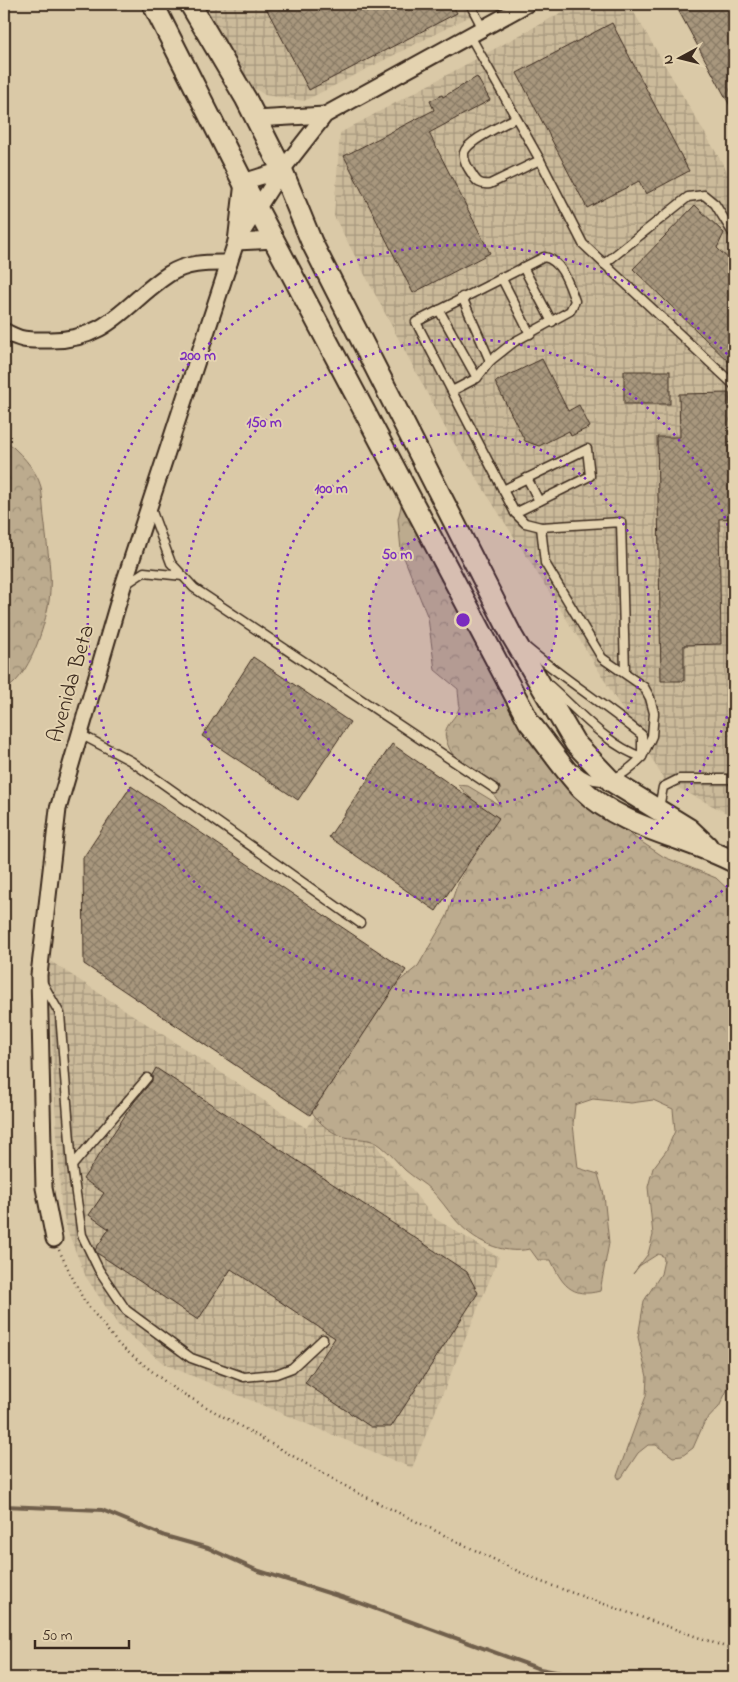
<svg xmlns="http://www.w3.org/2000/svg" width="738" height="1682" font-family="'Indie Flower',sans-serif">
<defs>
<pattern id="industrial-grid" width="8" height="8" patternUnits="userSpaceOnUse" patternTransform="scale(1.25)"><rect width="8" height="8" fill="#cbba9a"/><path d="M0 4h8M4 0v8" fill="none" stroke="#a6977d"/></pattern>
<pattern id="forest-crowns" width="20" height="18" patternUnits="userSpaceOnUse" patternTransform="scale(1.25)"><rect width="20" height="18" fill="#bcab8e"/><path d="M2 6a3 3 0 1 1 6 0M12 15a3 3 0 1 1 6 0" fill="none" stroke="#9a8b73"/></pattern>
<pattern id="building-cross-hatch" width="8" height="8" patternUnits="userSpaceOnUse" patternTransform="scale(1.25)"><rect width="8" height="8" fill="#a8977d"/><path d="M0 0l8 8M0 8l8-8" fill="none" stroke="#8a7b66"/></pattern>
</defs>
<rect width="100%" height="100%" fill="#dac9a7"/>
<filter id="ink" filterUnits="userSpaceOnUse"><feTurbulence type="fractalNoise" baseFrequency=".02" numOctaves="2"/><feDisplacementMap in="SourceGraphic" scale="10" xChannelSelector="R" yChannelSelector="G"/><feConvolveMatrix kernelMatrix="1 2 1 2 8 2 1 2 1" color-interpolation-filters="sRGB"/></filter>
<g filter="url(#ink)">
<!-- industrial -->
<g fill="url(#industrial-grid)">
<polygon points="201,4 494,4 304,101 265,95 242,81"/>
<polygon points="577,4 629,4 734,183 734,817 665,781 590,656 449,435 334,216 340,133"/>
<polygon points="47,959 306,1128 333,1091 434,1218 499,1257 412,1468 164,1364 118,1325 86,1277 67,1230 61,1205"/>
</g>
<!-- forest -->
<g fill="url(#forest-crowns)" stroke="#7c6a56">
<path d="M4 439C18 451 36 468 41 487 43 499 43 513 45 525 47 549 53 576 49 601 45 626 29 679 4 690Z"/>
<path d="M407 482 535 733 634 837 664 857 716 878 734 895C734 911 730 942 734 955V1376L719 1407 704 1423 693 1448 682 1456 673 1457 656 1445H648L638 1453 622 1477 619 1479 617 1476 646 1396 647 1377 638 1337 644 1301 661 1274 664 1260 663 1256 658 1254 639 1266 633 1274 648 1254 653 1235 648 1187 653 1168 666 1151 675 1131 673 1109 653 1100 631 1103 593 1099 575 1105 573 1124 578 1168 598 1174 604 1195 609 1243 600 1291C571 1299 561 1283 551 1260H538L530 1249C501 1255 473 1241 454 1218 447 1209 440 1199 432 1191 424 1183 414 1178 405 1170 397 1162 390 1153 381 1146 370 1137 357 1140 345 1137 327 1132 314 1119 307 1102L381 996 418 966 447 916 456 888 482 836V810L458 785 468 786 501 806C488 780 453 769 446 739 442 726 456 719 459 708 460 703 458 695 458 689L435 670 428 618 401 550 398 519Z"/>
</g>
<g fill="none" stroke-linecap="round" stroke-linejoin="round">
<!-- stream -->
<polyline stroke="#705f4c" stroke-width="4" points="4,1506 102,1510 165,1536 208,1548 256,1570 357,1602 540,1669 588,1678"/>
</g>
<!-- building -->
<g fill="url(#building-cross-hatch)" stroke="#3b2a1e">
<polygon points="264,4 452,4 457,13 309,90"/>
<polygon points="675,4 734,4 734,113"/>
<polygon points="612,23 689,171 646,194 639,181 587,208 517,73"/>
<polygon points="477,77 490,100 429,133 490,253 413,293 344,156 434,110 430,101 442,95 443,97"/>
<polygon points="695,205 724,233 717,248 734,264 734,367 633,269"/>
<polygon points="542,359 568,411 579,405 590,427 571,436 569,431 539,446 525,441 495,382"/>
<rect x="624" y="371" width="46" height="33"/>
<polygon points="729,393 730,405 734,405 734,518 719,519 721,644 684,645 684,681 661,681 657,437 680,437 679,394"/>
<polygon points="253,657 350,722 298,800 202,736"/>
<polygon points="392,744 499,818 436,911 329,837"/>
<polygon points="131,786 406,970 310,1115 84,964 83,858"/>
<polygon points="156,1068 467,1272 478,1293 391,1427 371,1427 305,1383 335,1338 231,1269 198,1320 97,1253 95,1250 109,1229 89,1215 104,1193 83,1179 134,1102 152,1081 152,1075"/>
</g>
<g fill="none" stroke-linecap="round" stroke-linejoin="round">
<!-- lane casing -->
<g stroke="#3b2a1e" stroke-width="11">
<g id="lane">
<polyline points="470,4 482,27"/>
<polyline points="469,34 540,160 583,244 734,385"/>
<path d="M515 118C504 125 467 140 464 153 463 161 468 168 472 174 477 183 481 185 490 184L540 160"/>
<polyline points="604,264 688,197 704,195 715,204 734,235"/>
<polyline points="523,267 552,322"/>
<polyline points="501,277 530,334"/>
<polyline points="462,297 490,361"/>
<polyline points="439,310 477,378"/>
<path d="M452 391 477 378 490 361 514 342 570 311 575 301C569 285 562 260 544 257L416 322 515 513 525 523 541 527 621 522 625 672"/>
<polyline points="527,478 539,501"/>
<polyline points="503,490 587,449 590,476 515,513"/>
<polyline points="151,509 171,563 194,588 495,789"/>
<path d="M541 527 545 563 602 658 644 687 650 698 654 713 652 736 642 757C609 747 576 709 550 686"/>
<polyline points="126,584 144,572 183,576"/>
<path d="M527 648C564 679 605 705 642 735V757C623 777 601 792 576 770"/>
<polyline points="80,734 131,761 360,923"/>
<polyline points="659,808 663,787 679,779 734,779"/>
<polyline points="42,982 60,1014 72,1166 82,1235 99,1270 126,1310 191,1358 244,1377 276,1374 292,1368 323,1339"/>
<polyline points="72,1166 147,1078"/>
</g>
</g>
<!-- street casing -->
<g stroke="#3b2a1e" stroke-width="19">
<g id="street">
<polyline points="255,119 325,115"/>
<polyline points="275,240 236,242 243,182 282,170"/>
<path d="M4 331C24 342 29 340 51 340 109 340 126 302 169 274 188 262 208 263 229 263"/>
<polyline points="54,1239 44,1188 39,975 58,809 123,586 236,242 282,170 325,115 527,4"/>
</g>
</g>
<!-- secondary casing -->
<g stroke="#3b2a1e" stroke-width="24">
<g id="secondary">
<path d="M153 4 243 182 529 722C547 744 563 769 582 789 623 829 685 836 734 862"/>
<polyline points="190,4 246,99 282,170 312,243 512,636 575,743 611,781 689,829 707,846"/>
</g>
</g>
<!-- path -->
<polyline stroke="#3b2a1e" stroke-width="2.5" stroke-dasharray="1 4" stroke-linecap="butt" points="59,1250 83,1299 119,1345 173,1388 356,1492 536,1580 734,1650"/>
<!-- lane -->
<use href="#lane" stroke="#e4d3b0" stroke-width="8"/>
<!-- street -->
<use href="#street" stroke="#e4d3b0" stroke-width="15"/>
<!-- secondary -->
<use href="#secondary" stroke="#e4d3b0" stroke-width="20"/>
</g>
</g>
<!-- distance rings -->
<circle cx="463" cy="620" r="94" fill="#7b2cbf" fill-opacity=".12"/>
<g fill="none" stroke="#7b2cbf" stroke-width="2.5" stroke-dasharray="2.5 5">
<circle cx="463" cy="620" r="94"/>
<circle cx="463" cy="620" r="187"/>
<path d="M734 695A281 281 0 1 1 734 545"/>
<path d="M733 880A375 375 0 1 1 733 360"/>
</g>
<g text-anchor="middle" dominant-baseline="central" stroke-width="4" stroke-linejoin="round" paint-order="stroke">
<!-- street labels -->
<g font-size="22" fill="#3b2a1e" stroke="#e4d3b0">
<text transform="translate(72 684) rotate(-74)">Avenida Beta</text>
</g>
</g>
<circle cx="463" cy="620" r="8" fill="#7b2cbf" stroke="#e4d3b0" stroke-width="2.5"/>
<g font-size="15" text-anchor="middle" font-weight="bold" fill="#7b2cbf" stroke="#e4d3b0" stroke-width="4" stroke-linejoin="round" paint-order="stroke">
<text x="198" y="360">200 m</text>
<text x="264" y="427">150 m</text>
<text x="331" y="493">100 m</text>
<text x="397" y="559">50 m</text>
</g>
<!-- margin -->
<rect width="738" height="1682" fill="none" stroke="#e4d3b0" stroke-width="20"/>
<rect x="10" y="10" width="718" height="1662" fill="none" stroke="#3b2a1e" stroke-width="2" filter="url(#ink)"/>
<!-- north arrow -->
<g transform="translate(680 58) rotate(263)" stroke="#e4d3b0" stroke-width="4" paint-order="stroke">
<path d="M0-4L9 19L0 12L-9 19Z" fill="#3b2a1e"/>
<text y="-8" font-size="14" font-weight="bold" text-anchor="middle" fill="#3b2a1e">N</text>
</g>
<!-- scale -->
<path d="M35 1640v8h94v-8" fill="none" stroke="#3b2a1e" stroke-width="2.5"/>
<text x="42" y="1640" font-size="15" fill="#3b2a1e" stroke="#e4d3b0" stroke-width="4" paint-order="stroke">50 m</text>
</svg>
